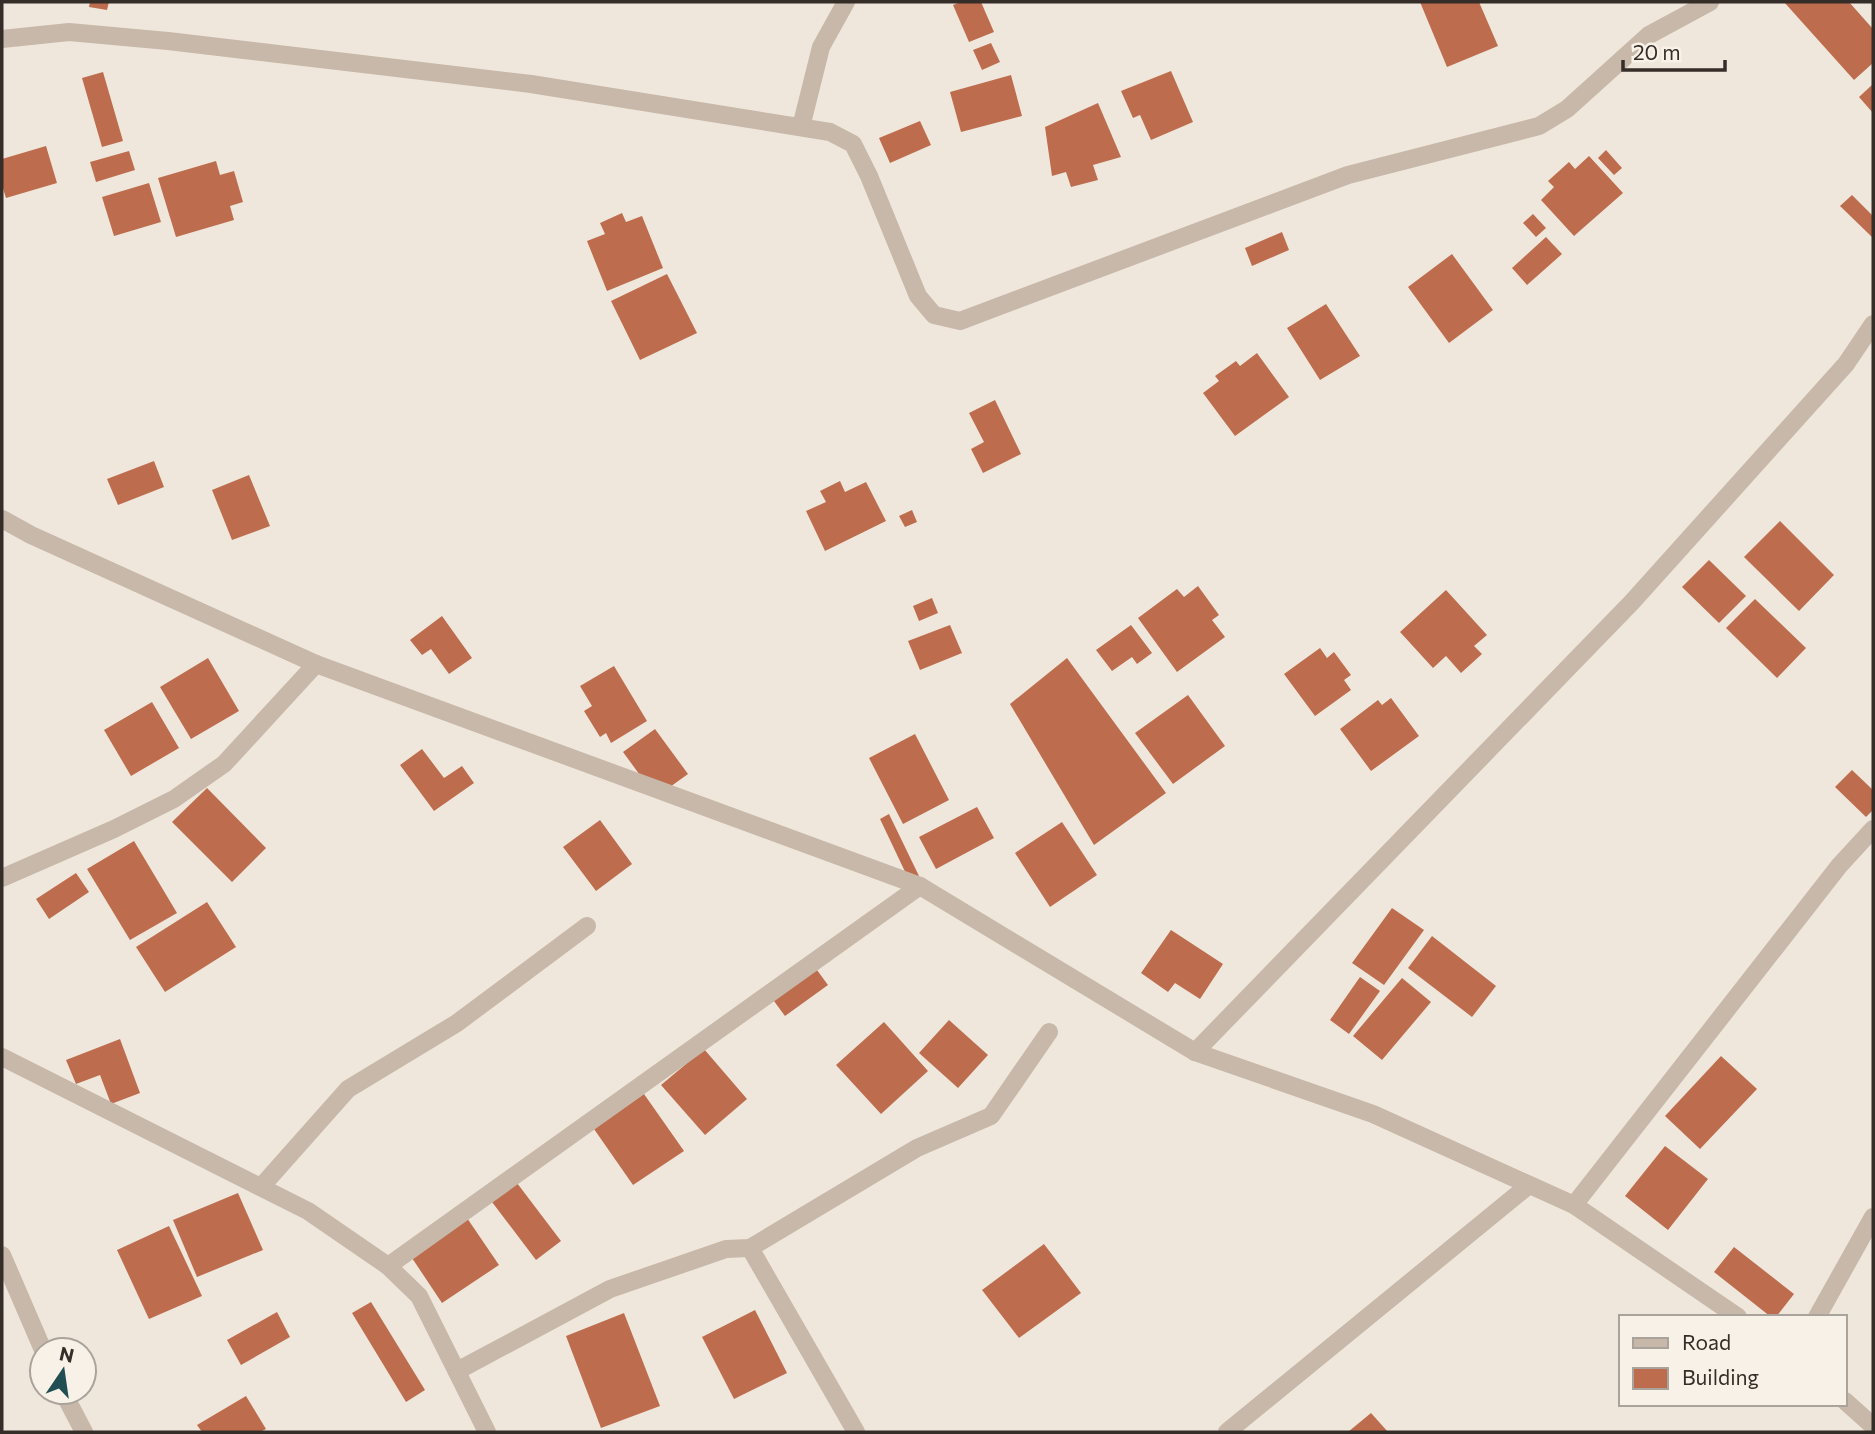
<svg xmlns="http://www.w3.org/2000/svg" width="1875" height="1434" font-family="Commissioner,sans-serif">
<rect width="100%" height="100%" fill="#f0e7dc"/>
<!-- building -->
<g fill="#bd6d4d">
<polygon points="90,2 109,2 107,10 89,7"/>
<polygon points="961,2 981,2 994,32 969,42 953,5"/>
<polygon points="1420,2 1479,2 1498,46 1447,67"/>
<polygon points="1784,2 1849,2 1873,29 1873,63 1854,80"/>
<polygon points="991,43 1000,62 982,70 973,50"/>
<polygon points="1171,71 1193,122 1151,140 1140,115 1133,118 1121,91"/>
<polygon points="103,72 123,141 102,147 82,78"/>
<polygon points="1011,75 1022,116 961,132 950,92"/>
<polygon points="1873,84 1873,113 1859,97"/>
<polygon points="1098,103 1121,157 1093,165 1098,180 1071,187 1066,172 1052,176 1045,127"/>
<polygon points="920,121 931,145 890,163 879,138"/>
<polygon points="46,146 57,183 6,198 2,185 2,159"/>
<polygon points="1606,150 1622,168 1614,175 1598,158"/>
<polygon points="129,151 135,170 96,182 90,162"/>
<polygon points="1589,156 1623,193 1574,236 1541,200 1554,187 1548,181 1569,162 1575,169"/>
<polygon points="216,161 220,175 234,171 243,202 230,206 234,220 176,237 158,178"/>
<polygon points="149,183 161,222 114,236 102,197"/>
<polygon points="1852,195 1873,216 1873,238 1840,206"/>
<polygon points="622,213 626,222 642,216 663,268 607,291 587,241 605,234 600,223"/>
<polygon points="1533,214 1546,228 1536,237 1523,223"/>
<polygon points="1282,232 1289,250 1252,266 1245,248"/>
<polygon points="1546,237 1562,254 1527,285 1512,268"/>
<polygon points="1452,254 1493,310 1449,343 1408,287"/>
<polygon points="667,274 697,333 640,360 611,301"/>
<polygon points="1326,304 1360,356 1320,380 1287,328"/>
<polygon points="1257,353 1289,397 1235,436 1203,393 1219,381 1215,376 1236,361 1240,366"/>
<polygon points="995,400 1021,454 983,473 971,449 984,442 969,413"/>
<polygon points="154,461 164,487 118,505 107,479"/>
<polygon points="249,475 270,526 232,540 212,490"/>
<polygon points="840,481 845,492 866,482 886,521 825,551 806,511 826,502 820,491"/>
<polygon points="912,510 917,522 905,527 899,516"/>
<polygon points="1780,521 1834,575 1799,611 1744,557"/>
<polygon points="1709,560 1746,596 1719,623 1682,587"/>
<polygon points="1198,586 1219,615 1212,620 1225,637 1177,672 1138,618 1177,589 1184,597"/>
<polygon points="1446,590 1487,635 1474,646 1482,654 1461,673 1446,656 1433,668 1400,632"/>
<polygon points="932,598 938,613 919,621 913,606"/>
<polygon points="1755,599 1806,648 1777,678 1726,628"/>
<polygon points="442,616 472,658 449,674 431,649 422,655 410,640"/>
<polygon points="950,625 962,653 920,670 908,641"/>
<polygon points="1131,625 1152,653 1137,664 1132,657 1112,671 1096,650"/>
<polygon points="1320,648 1327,658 1334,652 1351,675 1344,680 1351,690 1315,716 1284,674"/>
<polygon points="208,658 239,711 191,739 160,687"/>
<polygon points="1067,658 1166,793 1094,845 1010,704"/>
<polygon points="614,666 647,721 611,743 606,733 600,737 584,711 592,706 580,686"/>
<polygon points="1188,695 1225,746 1173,784 1135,733"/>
<polygon points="1391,698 1419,736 1371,771 1340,729 1378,700 1382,705"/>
<polygon points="152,702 179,748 131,776 104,730"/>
<polygon points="655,729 688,774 656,797 623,752"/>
<polygon points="915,734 949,800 903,824 869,758"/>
<polygon points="422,749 444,778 462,766 474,783 434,811 400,765"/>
<polygon points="1852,770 1873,790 1873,810 1866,817 1835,787"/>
<polygon points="207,788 266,848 232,882 172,822"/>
<polygon points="977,807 994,838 936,869 919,837"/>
<polygon points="889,814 919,876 909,880 880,819"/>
<polygon points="600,820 632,864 596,891 563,847"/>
<polygon points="1062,822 1097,875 1050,907 1015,853"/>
<polygon points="134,841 177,913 130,940 87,869"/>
<polygon points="76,873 89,892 49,919 36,899"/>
<polygon points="207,902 236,947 165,992 136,947"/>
<polygon points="1392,908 1424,930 1384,985 1352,963"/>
<polygon points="1171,930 1223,964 1200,999 1175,983 1168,992 1141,973"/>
<polygon points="1432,936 1496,986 1472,1017 1408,968"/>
<polygon points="814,966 828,985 785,1016 771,997"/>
<polygon points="1360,977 1380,991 1349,1034 1330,1020"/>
<polygon points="1402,978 1431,1002 1382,1060 1353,1036"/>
<polygon points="949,1020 988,1055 958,1088 919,1053"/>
<polygon points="884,1022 928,1071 881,1114 836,1065"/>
<polygon points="120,1039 140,1093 111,1104 100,1075 76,1084 66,1060"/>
<polygon points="704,1049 747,1099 705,1135 661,1085"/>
<polygon points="1721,1056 1757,1089 1700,1149 1665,1116"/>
<polygon points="644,1094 684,1151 633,1185 594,1129"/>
<polygon points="1665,1146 1708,1179 1668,1230 1625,1196"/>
<polygon points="517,1183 561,1241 536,1260 492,1202"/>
<polygon points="238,1193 263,1250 197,1277 173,1220"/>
<polygon points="467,1218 499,1265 442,1303 410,1255"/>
<polygon points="169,1226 202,1296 149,1319 117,1250"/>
<polygon points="1044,1244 1081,1293 1019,1338 982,1290"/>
<polygon points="1734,1247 1794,1294 1776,1317 1771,1317 1714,1272"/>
<polygon points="371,1302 425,1390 406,1402 352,1313"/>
<polygon points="755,1310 787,1373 734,1399 702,1337"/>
<polygon points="277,1312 290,1337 241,1365 227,1340"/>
<polygon points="624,1313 660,1406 601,1428 566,1336"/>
<polygon points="246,1396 266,1429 260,1432 202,1432 197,1425"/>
<polygon points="1371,1413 1388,1432 1348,1432"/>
</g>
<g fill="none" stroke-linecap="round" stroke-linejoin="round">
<!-- minor -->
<g stroke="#c7b8a9" stroke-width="18">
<polyline points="2,39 69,32 168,41 531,84 830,132 853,144 869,176 918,296 934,315 960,321 1348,175 1539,126 1567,109 1649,35 1710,2"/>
<polyline points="801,127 821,47 846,2"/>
<polyline points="2,878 114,829 174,799 224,764 316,664"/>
<polyline points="1195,1052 1632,602 1846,364 1873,324"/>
<polyline points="2,1057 308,1211 388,1266 419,1296 487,1432"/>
<polyline points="261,1187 348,1089 457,1023 587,926"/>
<polyline points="1574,1205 1839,866 1873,829"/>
<polyline points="750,1248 856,1432"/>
<polyline points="2,1255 43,1350"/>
<polyline points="388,1266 920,886"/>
<polyline points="1817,1317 1873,1217"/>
<polyline points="457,1371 610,1289 726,1249 750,1248 917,1148 991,1116 1049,1032"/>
<polyline points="63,1392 84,1432"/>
<polyline points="1227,1432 1529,1185"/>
</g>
<!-- tertiary -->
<g stroke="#c7b8a9" stroke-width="18">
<polyline points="2,519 31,535 316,664 920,886 1195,1052 1373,1114 1574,1205 1738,1317"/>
<polyline points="1845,1401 1873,1426"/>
</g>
</g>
<!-- border -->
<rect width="1875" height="1434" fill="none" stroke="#352d28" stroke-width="7"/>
<!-- legend -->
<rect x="1619" y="1315" width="228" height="91" fill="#f8f1e8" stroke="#aaa39b" stroke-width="2"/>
<rect x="1633" y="1338" width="35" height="10" fill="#c7b8a9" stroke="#aaa39b" stroke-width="2"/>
<text x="1682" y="1350" font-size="21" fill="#352d28">Road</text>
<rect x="1633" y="1368" width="35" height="21" fill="#bd6d4d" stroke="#aaa39b" stroke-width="2"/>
<text x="1682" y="1385" font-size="21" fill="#352d28">Building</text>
<!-- north arrow -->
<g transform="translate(63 1371) rotate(13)"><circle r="33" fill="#f8f1e8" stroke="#aaa39b" stroke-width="2"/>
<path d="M0-5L12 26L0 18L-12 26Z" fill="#214e53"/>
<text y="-10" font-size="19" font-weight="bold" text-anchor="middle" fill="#352d28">N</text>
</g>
<!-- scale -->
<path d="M1623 60v10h102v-10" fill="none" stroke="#352d28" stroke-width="3.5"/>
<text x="1633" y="60" font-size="21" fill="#352d28" stroke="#f8f1e8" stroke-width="5" paint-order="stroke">20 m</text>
</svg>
